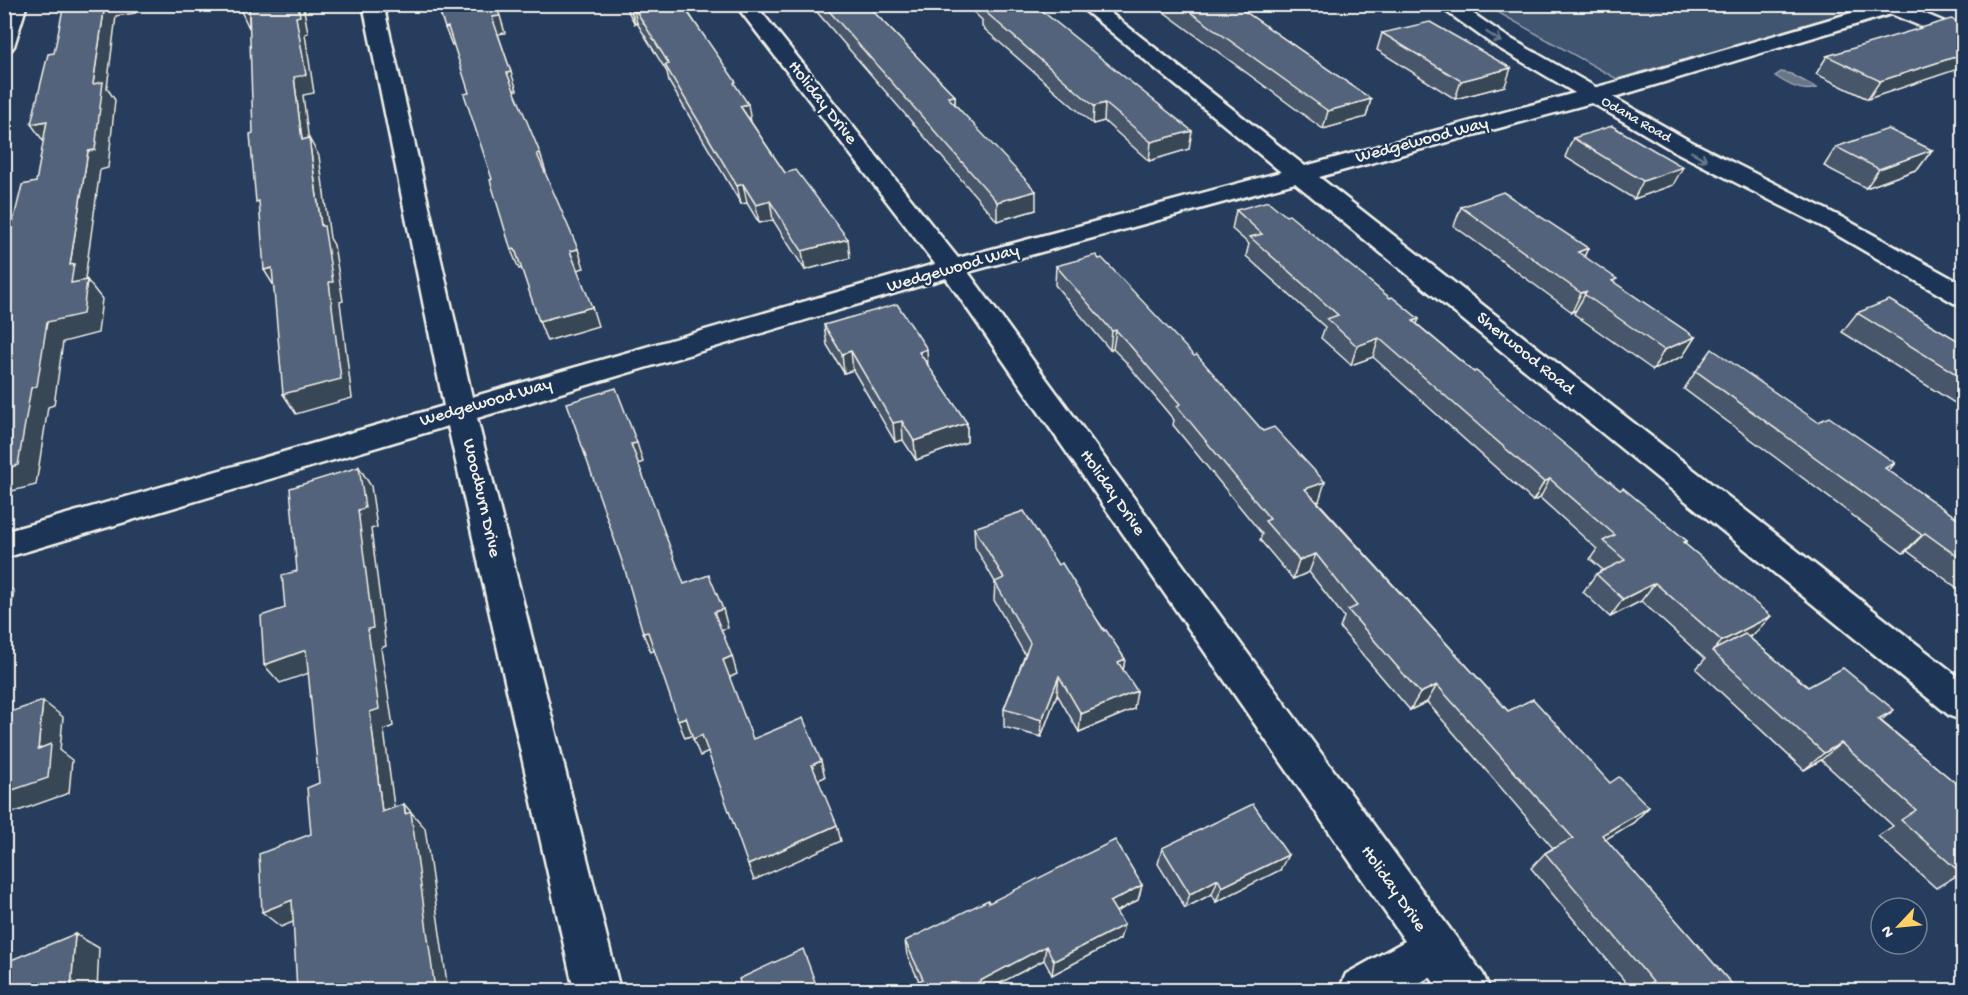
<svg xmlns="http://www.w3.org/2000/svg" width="1968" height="995" font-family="'Gochi Hand',sans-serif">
<rect width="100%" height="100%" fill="#263d5d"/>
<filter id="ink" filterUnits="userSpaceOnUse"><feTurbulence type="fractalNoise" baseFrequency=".0167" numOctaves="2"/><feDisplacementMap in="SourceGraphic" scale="12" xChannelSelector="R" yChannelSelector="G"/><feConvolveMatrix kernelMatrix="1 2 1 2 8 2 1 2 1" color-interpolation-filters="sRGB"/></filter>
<g filter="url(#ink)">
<!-- green -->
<polygon fill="#40546f" stroke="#9aa2ac" stroke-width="1.5" points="1485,5 1876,5 1617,79"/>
<!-- water -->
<path fill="#677588" stroke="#9fa7ae" stroke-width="1.5" d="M1781 72 1791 74 1817 88C1802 93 1787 84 1775 76Z"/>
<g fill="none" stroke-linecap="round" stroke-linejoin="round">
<!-- street casing -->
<g stroke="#f4f1e8" stroke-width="5">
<polygon id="street" points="363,4 383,4 472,397 935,264 735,4 755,4 958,258 1281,172 1077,4 1099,4 1305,166 1612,83 1882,4 1914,4 1911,8 1964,30 1964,44 1891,14 1628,93 1319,177 1964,681 1964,721 1950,716 1295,183 968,272 1483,974 1490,990 1439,990 1430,977 1407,990 1339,990 1346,974 1405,941 946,278 477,418 620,990 574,990 448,426 4,558 4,532 444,406"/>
</g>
<!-- secondary casing -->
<g stroke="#f4f1e8" stroke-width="5">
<g id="secondary">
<polygon points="7,4 27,4 14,46 11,50 4,52 4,13"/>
<polygon points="1436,4 1459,4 1506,36 1688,140 1843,218 1964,285 1964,305 1954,303 1825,228 1672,150 1492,44"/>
</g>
</g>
<!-- street -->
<use href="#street" fill="#1d3557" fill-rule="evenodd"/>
<!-- secondary -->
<use href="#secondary" fill="#1d3557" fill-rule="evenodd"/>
</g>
<!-- wall -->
<g fill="#47566a" stroke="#f4f1e8" stroke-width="1.5">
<polygon points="624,4 683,4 737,88 751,122 785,173 850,258 805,270 773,220 759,223 747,203 741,204 669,82 667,72 637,23 635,24"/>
<polygon points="810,4 866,4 955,96 955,104 1036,210 997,221"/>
<polygon points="965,4 1042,4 1043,12 1189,149 1149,161 1104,121 1093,124 982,27 982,20"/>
<polygon points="1153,4 1234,4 1371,99 1366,117 1323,129"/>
<polygon points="1964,24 1868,99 1816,74 1827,56"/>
<polygon points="1382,33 1505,86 1455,99 1377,50"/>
<polygon points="1573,138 1673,185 1634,199 1565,157"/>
<polygon points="1836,147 1932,150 1918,169 1866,188 1824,166"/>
<polygon points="1461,207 1588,248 1584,257 1615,283 1695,337 1683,356 1653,370 1574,314 1576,310 1572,312 1454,226"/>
<polygon points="1236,210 1286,216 1390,298 1419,319 1417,324 1474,372 1620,490 1687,541 1684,544 1754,634 1749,637 1808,687 1881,721 1964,790 1964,875 1961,873 1936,888 1878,836 1893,826 1821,760 1804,770 1696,669 1705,659 1641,601 1610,617 1583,592 1596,574 1603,570 1590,559 1597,549 1540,498 1533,501 1373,357 1351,365 1321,338 1325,327 1246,256 1249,244 1232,229"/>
<polygon points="1056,266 1319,501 1317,501 1508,711 1610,783 1649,807 1633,823 1605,839 1737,990 1632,990 1531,868 1545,853 1553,848 1427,702 1410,710 1340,628 1344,617 1309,572 1293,579 1260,540 1262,534 1173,425 1174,420 1125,361 1113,349 1110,350 1055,285"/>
<polygon points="1857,313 1964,344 1964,409 1842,332"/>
<polygon points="824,325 928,366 967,423 967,442 916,460 903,440 895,442 853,370 844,373 827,345"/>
<polygon points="1696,371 1818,422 1895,463 1888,471 1964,523 1964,593 1907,551 1903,553 1684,389"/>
<polygon points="974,528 1058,565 1125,659 1123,670 1134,709 1079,732 1057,694 1041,737 1004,727 1004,709 1025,655 994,600 995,582 975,547"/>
<polygon points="1162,848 1280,870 1216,902 1212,894 1185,908 1158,864"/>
<polygon points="1142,885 1138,900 1116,912 1120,939 1052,975 1044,960 987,990 915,990 914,984 919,981 907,955 905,941 989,903"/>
</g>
<!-- shaded-wall -->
<g fill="#394656" stroke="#f4f1e8" stroke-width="1.5">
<polygon points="105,4 137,4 137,10 135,13 116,16 107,88 115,100 108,168 100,170 85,279 87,282 87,280 102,299 98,333 63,342 54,405 48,407 36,485 4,493 4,469 31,388 47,322 71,283 70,265 88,151 93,84"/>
<polygon points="298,4 303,4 308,33 305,34 314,93 303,95 311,158 302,140 294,77 296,17"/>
<polygon points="1043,5 1043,22 1037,7"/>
<polygon points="630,6 633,6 637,23 635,24"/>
<polygon points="249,9 249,28 241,11"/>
<polygon points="500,16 505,33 498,34 517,90 513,90 507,73 492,17"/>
<polygon points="448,27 455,44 452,45 445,28"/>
<polygon points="1964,54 1964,67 1868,99 1880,81"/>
<polygon points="1511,68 1505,86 1455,99 1461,81"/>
<polygon points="955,96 955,114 948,97"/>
<polygon points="1371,99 1366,117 1323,129 1328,111"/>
<polygon points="1105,103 1104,121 1093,124 1094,106"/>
<polygon points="748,104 751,122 740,106"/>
<polygon points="47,121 44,142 31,124"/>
<polygon points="1192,131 1189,149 1149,161 1151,142"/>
<polygon points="309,138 319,156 330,238 334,245 343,301 340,302 352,398 296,414 283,394 321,226"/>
<polygon points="1932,150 1918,169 1866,188 1879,169"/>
<polygon points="540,153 546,172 543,172 537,154"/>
<polygon points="1683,167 1673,185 1634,199 1643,181"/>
<polygon points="743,184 747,203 741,204 737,186"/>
<polygon points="1036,191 1036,210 997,221 997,202"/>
<polygon points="770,201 773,220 759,223 756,205"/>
<polygon points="848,239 850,258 805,270 802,251"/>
<polygon points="1588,248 1579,267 1578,252"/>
<polygon points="515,249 522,268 519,269 511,250"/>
<polygon points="578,249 584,268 577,270 570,251"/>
<polygon points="272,268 276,289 264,270"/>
<polygon points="4,272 9,272 17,292 4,277"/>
<polygon points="1587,291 1576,310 1572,312 1581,293"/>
<polygon points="592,307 598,326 547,341 539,321"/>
<polygon points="1116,330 1113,349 1110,350 1112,331"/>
<polygon points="1695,337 1683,356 1653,370 1664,350"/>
<polygon points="1379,338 1373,357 1351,365 1357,346"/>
<polygon points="927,349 928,368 919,352"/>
<polygon points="851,351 853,370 844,373 842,354"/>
<polygon points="902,421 903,440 895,442 893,423"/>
<polygon points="967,423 967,442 916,460 914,441"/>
<polygon points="637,443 643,462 638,464 631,444"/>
<polygon points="1895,463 1879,482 1885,468"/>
<polygon points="359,467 371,486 377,527 371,529 386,646 381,648 393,726 384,730 397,829 382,812 370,712 368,629 358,510"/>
<polygon points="1550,479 1540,498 1533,501 1544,482"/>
<polygon points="1325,482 1319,501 1299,508 1305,489"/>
<polygon points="1925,533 1907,551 1903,553 1922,535"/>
<polygon points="1316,554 1309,572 1293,579 1299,560"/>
<polygon points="4,583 14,591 4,655"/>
<polygon points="1655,583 1641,601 1610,617 1623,599"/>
<polygon points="723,609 728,628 720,630 714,612"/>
<polygon points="1771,616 1754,634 1716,654 1713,651 1722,641"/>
<polygon points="648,632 655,650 651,652 643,633"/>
<polygon points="306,650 321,669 280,683 264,665"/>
<polygon points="732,656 737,674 728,678 723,660"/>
<polygon points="1125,659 1122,677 1118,662"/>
<polygon points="1059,676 1057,694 1041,737 1042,720"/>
<polygon points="1437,685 1427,702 1410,710 1420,693"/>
<polygon points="1137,691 1134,709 1079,732 1081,714"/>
<polygon points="43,701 63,717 60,751 72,760 69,793 4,816 4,793 38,749"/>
<polygon points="1894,710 1873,727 1878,719"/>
<polygon points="686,717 693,735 685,738 678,720"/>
<polygon points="702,735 709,752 700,756 693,739"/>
<polygon points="1841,743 1821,760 1804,770 1824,753"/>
<polygon points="821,761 825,777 816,781 812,765"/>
<polygon points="404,804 425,828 448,990 435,990"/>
<polygon points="1649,807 1633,823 1586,851 1602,835"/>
<polygon points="837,825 841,841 754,880 748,865"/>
<polygon points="1288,855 1280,870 1216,902 1222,887"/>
<polygon points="1218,879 1212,894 1185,908 1190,894"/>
<polygon points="1142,885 1138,900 1106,917 1110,902"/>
<polygon points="292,900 310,915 281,927 262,912"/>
<polygon points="1124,925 1120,939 1052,975 1054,961"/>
<polygon points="75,934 99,948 97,990 71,990"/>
<polygon points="1046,946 1044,960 987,990 978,990 978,982"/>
</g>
<!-- building -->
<g fill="#52647b" stroke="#f4f1e8" stroke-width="1.5">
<polygon points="64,4 105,4 93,84 103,82 95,150 88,151 70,265 74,264 71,283 87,280 83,314 47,322 37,386 31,388 18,465 4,469 4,292 9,272 4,272 4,260 22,185 36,182 47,121 31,124 48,54 54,53"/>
<polygon points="240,4 298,4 300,16 296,17 306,75 294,77 302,140 309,138 321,226 324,226 333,282 329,282 341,379 283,394 272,268 264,270 259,201 256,202 250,134 253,133 249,9 241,11"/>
<polygon points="437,4 495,4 500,16 492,17 511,72 507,73 540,153 537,154 578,249 570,251 592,307 539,321 515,249 511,250 490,180 492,179 464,94 469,93 448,27 445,28"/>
<polygon points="629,4 682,4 736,82 734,83 748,104 740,106 785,173 796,170 848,239 802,251 770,201 756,205 743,184 737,186 665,65 669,64 633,6 630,6"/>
<polygon points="823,4 866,4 955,96 948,97 1036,191 997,202"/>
<polygon points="983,4 1042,4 1043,5 1037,7 1192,131 1151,142 1105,103 1094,106 982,9 987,8"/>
<polygon points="1179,4 1234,4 1371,99 1328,111"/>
<polygon points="1951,19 1964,24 1964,54 1880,81 1827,56"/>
<polygon points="1430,22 1511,68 1461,81 1382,33"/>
<polygon points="1612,126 1683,167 1643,181 1573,138"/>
<polygon points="1888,129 1932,150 1879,169 1836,147"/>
<polygon points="1503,192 1588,248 1578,252 1617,279 1612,281 1695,337 1664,350 1584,294 1587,291 1581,293 1461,207"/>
<polygon points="1268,201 1286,216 1289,215 1390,298 1392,297 1419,319 1413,321 1474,372 1476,371 1620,490 1623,488 1687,541 1683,542 1771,616 1722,641 1655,583 1623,599 1596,574 1625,560 1603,541 1615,535 1550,479 1544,482 1379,338 1357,346 1327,319 1338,315 1250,237 1262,234 1236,210"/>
<polygon points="1096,255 1099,259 1102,258 1194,356 1197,355 1263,431 1274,427 1325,482 1305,489 1508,711 1533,699 1610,783 1619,777 1649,807 1602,835 1737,990 1651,990 1647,985 1653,982 1545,853 1573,838 1437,685 1420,693 1348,610 1357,606 1316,554 1299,560 1265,521 1270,519 1177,406 1180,404 1127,342 1116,330 1112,331 1056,266"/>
<polygon points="1889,300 1964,344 1964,379 1857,313"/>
<polygon points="897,304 927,349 919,352 967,423 914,441 902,421 893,423 851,351 842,354 824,325"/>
<polygon points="1712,349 1818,422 1829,417 1895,463 1885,468 1964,523 1964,561 1925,533 1922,535 1696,371"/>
<polygon points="616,388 637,443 631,444 684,584 709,575 723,609 714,612 732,656 723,660 753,739 803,718 821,761 812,765 837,825 748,865 702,735 693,739 686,717 678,720 648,632 643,633 625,570 567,403"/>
<polygon points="359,467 365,508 358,510 373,628 368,629 379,709 370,712 382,812 404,804 405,814 411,812 435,990 297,990 292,900 262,912 259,854 311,834 307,788 319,783 306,650 264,665 261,616 285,608 282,575 297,571 290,488"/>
<polygon points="1024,511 1058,565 1062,563 1104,631 1106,630 1125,659 1118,662 1137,691 1081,714 1059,676 1042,720 1004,709 1030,643 995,582 1004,578 974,528"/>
<polygon points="1745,634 1808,687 1843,668 1894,710 1878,719 1964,790 1964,871 1961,873 1901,820 1916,810 1841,743 1824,753 1712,651"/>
<polygon points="43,701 38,749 51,744 48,778 4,793 4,714"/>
<polygon points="1253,804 1288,855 1222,887 1218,879 1190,894 1162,848"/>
<polygon points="1115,840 1142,885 1110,902 1124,925 1054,961 1046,946 978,982 982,990 917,990 914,984 923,979 905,941 988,900 989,903"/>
<polygon points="75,934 71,990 4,990 6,962"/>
<polygon points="803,949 818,990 742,990 739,979"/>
</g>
<!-- one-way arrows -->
<defs><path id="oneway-shaft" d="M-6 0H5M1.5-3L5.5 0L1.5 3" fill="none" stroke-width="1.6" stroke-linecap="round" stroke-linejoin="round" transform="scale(1.5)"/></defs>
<g stroke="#68778a">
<use href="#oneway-shaft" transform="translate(1494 37) rotate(33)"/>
<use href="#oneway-shaft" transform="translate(1699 156) rotate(29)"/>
</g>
</g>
<g text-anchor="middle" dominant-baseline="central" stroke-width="4.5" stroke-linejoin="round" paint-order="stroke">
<!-- far-street labels -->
<g font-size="15" fill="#f4f1e8" stroke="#1d3557">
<text transform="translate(1636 120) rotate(30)">Odana Road</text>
</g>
<!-- street labels -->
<g font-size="18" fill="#f4f1e8" stroke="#1d3557">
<text transform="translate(822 103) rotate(52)">Holiday Drive</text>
<text transform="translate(1422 141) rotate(-15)">Wedgewood Way</text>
<text transform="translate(953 269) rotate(-16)">Wedgewood Way</text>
<text transform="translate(1525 354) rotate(39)">Sherwood Road</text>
<text transform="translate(486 403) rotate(-16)">Wedgewood Way</text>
<text transform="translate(1112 493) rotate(55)">Holiday Drive</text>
<text transform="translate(481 498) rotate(77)">Woodburn Drive</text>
<text transform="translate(1393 889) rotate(55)">Holiday Drive</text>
</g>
</g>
<!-- margin -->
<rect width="1968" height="995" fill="none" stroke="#1d3557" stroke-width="24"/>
<rect x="12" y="12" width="1944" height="971" fill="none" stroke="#f4f1e8" stroke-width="2" filter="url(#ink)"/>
<!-- north arrow -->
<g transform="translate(1899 926) rotate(244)"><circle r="28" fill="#1d3557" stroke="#738091" stroke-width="1.5"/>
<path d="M0-4.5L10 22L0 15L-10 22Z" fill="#ffd166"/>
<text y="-9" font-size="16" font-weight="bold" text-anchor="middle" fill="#f4f1e8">N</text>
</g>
</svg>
